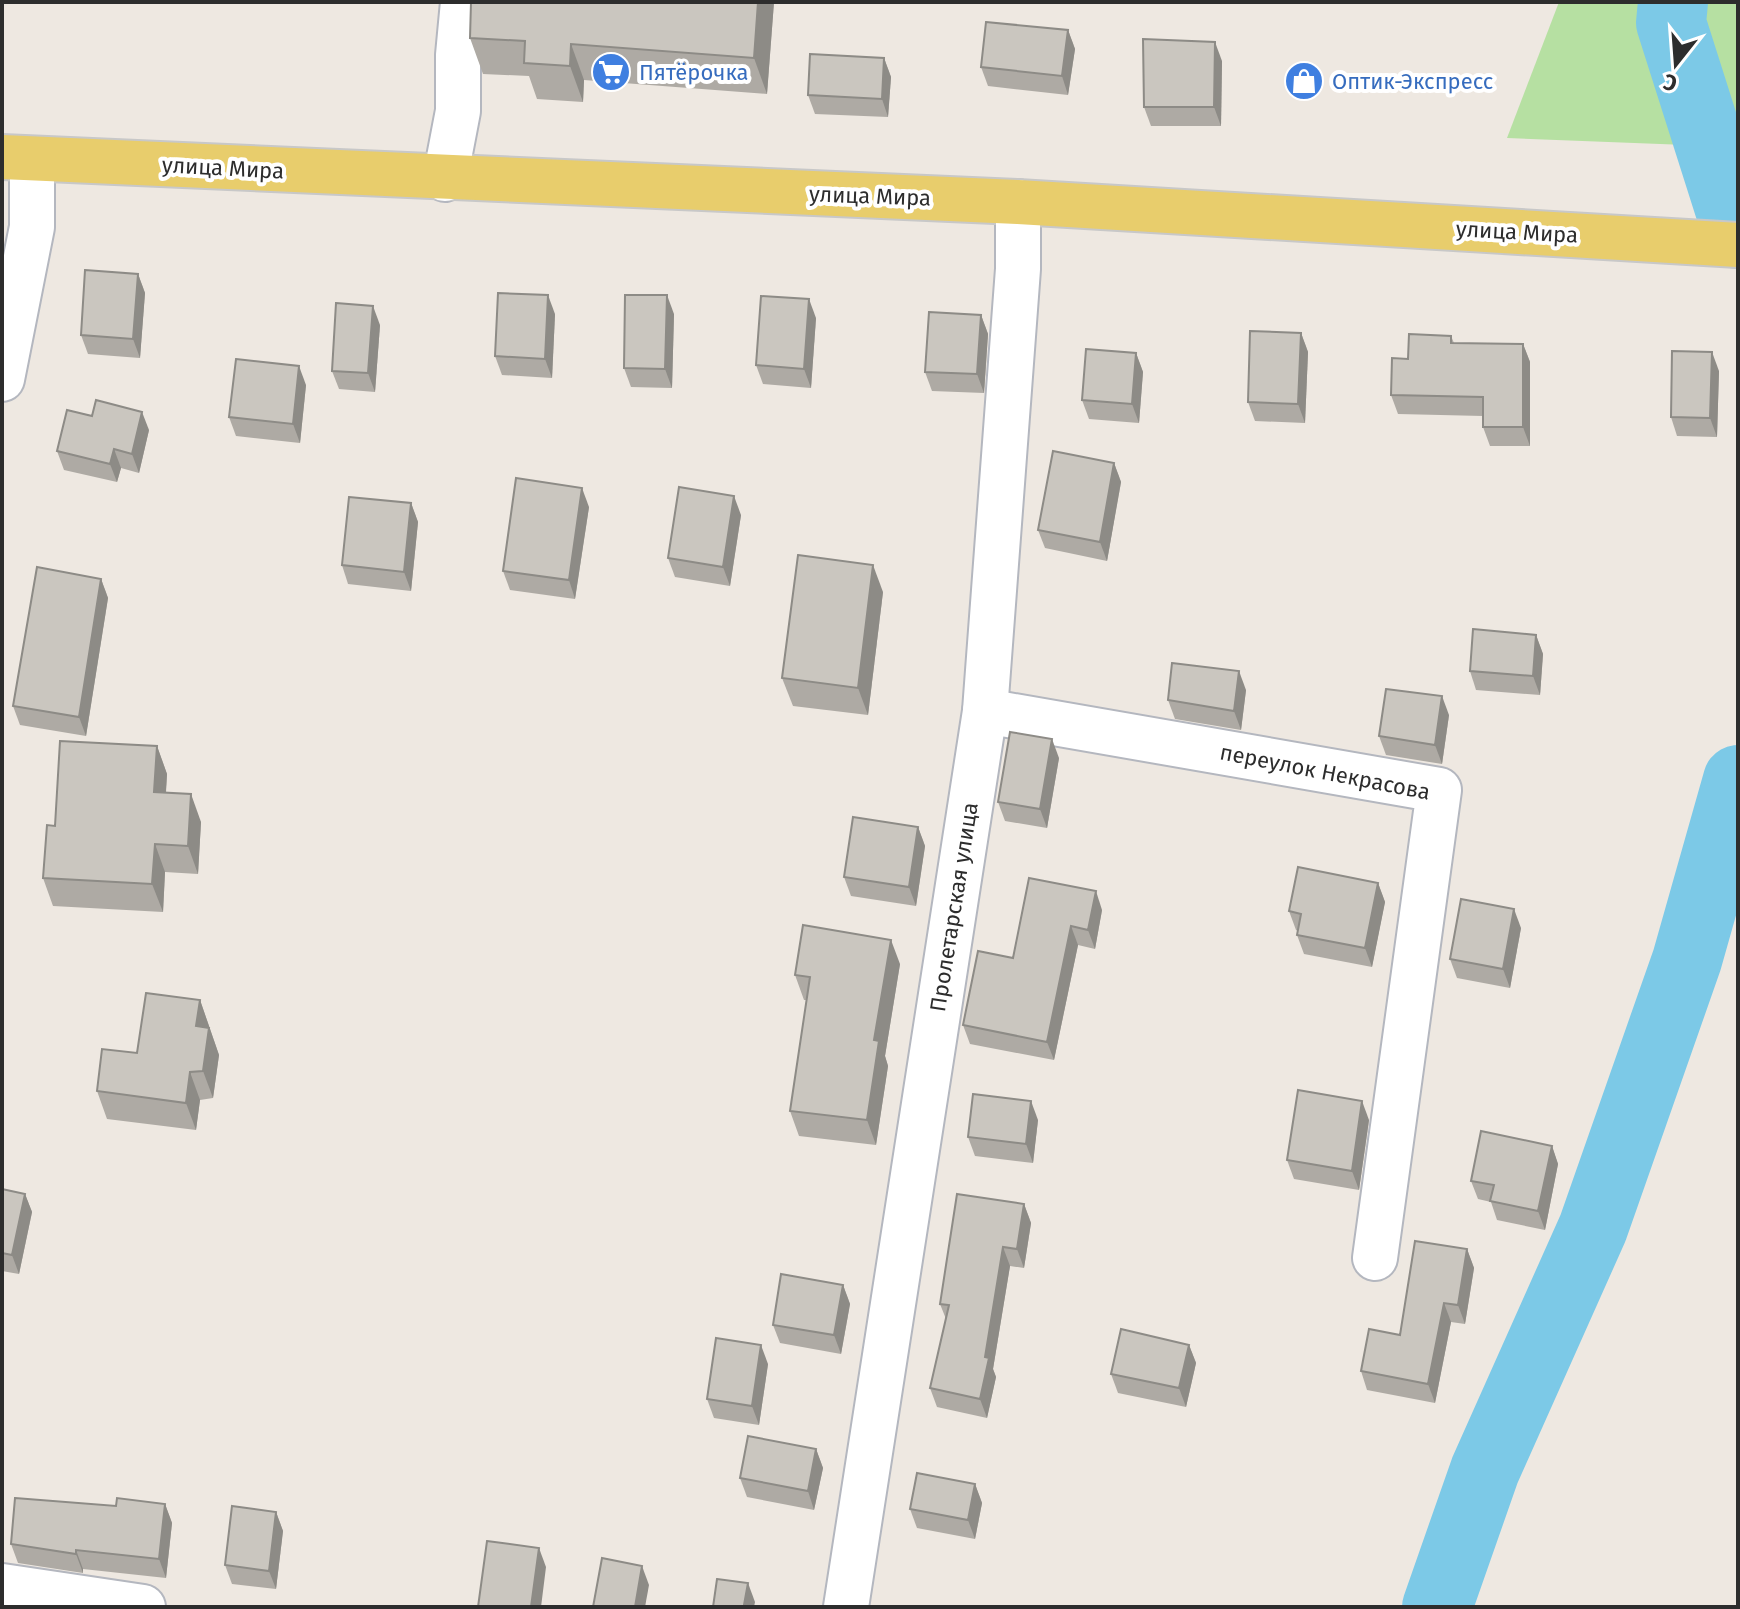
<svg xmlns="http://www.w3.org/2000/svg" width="1740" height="1609" font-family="'Fira Sans',sans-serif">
<rect width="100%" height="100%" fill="#eee8e1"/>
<!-- grass -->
<polygon fill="#b6e0a2" points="1559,2 1738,2 1738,147 1507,138"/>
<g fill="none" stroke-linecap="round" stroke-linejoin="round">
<!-- river -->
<g stroke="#7cc9e7" stroke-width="70">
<polyline points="1673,2 1671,23 1738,234"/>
<polyline points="1437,1607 1485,1470 1593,1228 1687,960 1738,780"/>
</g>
<!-- minor casing -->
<g stroke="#b4b7bf" stroke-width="48">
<g id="minor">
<polyline points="445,179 458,111 458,55 463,2"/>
<polyline points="2,379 32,227 32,159"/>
<polyline points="985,711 1439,790 1375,1258"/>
<polyline points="2,1586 143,1607"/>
<polyline points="846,1607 985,711 1018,269 1018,202"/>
</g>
</g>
<!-- major casing -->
<g stroke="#c8c8c8" stroke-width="48">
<polyline id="major" points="2,157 1018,202 1738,245"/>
</g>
<!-- minor -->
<use href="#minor" stroke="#fff" stroke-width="44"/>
<!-- major -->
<use href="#major" stroke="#e8cd6c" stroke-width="44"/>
</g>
<!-- wall -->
<g fill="#aeaaa4">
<polygon points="471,2 774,2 767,94 584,80 583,102 537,99 529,76 483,74 470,38"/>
<polygon points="1068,30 1075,49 1068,95 988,86 981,67"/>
<polygon points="884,58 891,77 888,117 815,114 808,95"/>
<polygon points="1222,61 1221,126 1151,126 1144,107"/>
<polygon points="138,274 145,293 140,358 88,354 81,335"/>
<polygon points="555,314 552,378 502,375 495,356"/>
<polygon points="674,314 672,388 631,387 624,368"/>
<polygon points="981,315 988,334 984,393 932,391 925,372"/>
<polygon points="816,318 811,388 763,384 756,365"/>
<polygon points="380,325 375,392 339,389 332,371"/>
<polygon points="1301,333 1308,352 1305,423 1255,421 1248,402"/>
<polygon points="1451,336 1454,343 1523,344 1530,362 1530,446 1490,446 1483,427 1483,416 1398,414 1391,395 1408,359"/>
<polygon points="1136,353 1143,372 1139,423 1089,419 1082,400"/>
<polygon points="1719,371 1717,437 1677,436 1671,417"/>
<polygon points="306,385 300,443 236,436 229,417"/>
<polygon points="149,430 139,473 121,468 117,482 64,470 57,451"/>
<polygon points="1114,463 1121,482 1107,561 1045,548 1038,530"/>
<polygon points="411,503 418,522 411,591 348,584 342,565"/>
<polygon points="589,507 575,599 510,590 503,571"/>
<polygon points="741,515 730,586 675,577 668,558"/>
<polygon points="101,579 108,598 86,736 20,725 13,706"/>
<polygon points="883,592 868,715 793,706 782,678"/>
<polygon points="1536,635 1543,654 1540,695 1476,690 1470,671"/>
<polygon points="1246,690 1241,730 1175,719 1168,700"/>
<polygon points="1449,715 1442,764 1386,755 1379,736"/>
<polygon points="157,746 167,774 166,793 201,822 198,874 165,872 163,912 53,906 43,878 55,826"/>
<polygon points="1059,758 1047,828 1005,821 998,802"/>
<polygon points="918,827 925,846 916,906 851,896 844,877"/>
<polygon points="1378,883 1385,902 1372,967 1304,954 1297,935 1298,931 1296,930 1289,911"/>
<polygon points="1102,910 1095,949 1078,945 1054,1060 970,1044 963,1025 1013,958"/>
<polygon points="1521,928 1510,988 1457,978 1450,959"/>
<polygon points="900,964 885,1056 888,1066 876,1145 799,1136 790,1111 807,1000 804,1000 795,975"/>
<polygon points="200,1000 219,1055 213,1098 200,1100 196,1130 107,1119 97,1091 137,1053"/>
<polygon points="1038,1120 1033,1163 975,1156 968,1137"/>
<polygon points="1369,1120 1359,1190 1294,1179 1287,1160"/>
<polygon points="1552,1146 1558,1164 1545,1230 1497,1220 1491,1202 1478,1199 1471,1181"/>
<polygon points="2,1189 25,1194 32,1212 19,1274 2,1271"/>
<polygon points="1024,1204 1031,1223 1024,1268 1010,1266 993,1369 996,1377 987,1418 937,1407 930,1388 946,1319 940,1304"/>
<polygon points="1467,1249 1474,1268 1465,1324 1451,1322 1435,1403 1367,1390 1361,1371 1400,1335"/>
<polygon points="843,1285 850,1304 841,1354 780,1343 773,1325"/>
<polygon points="1189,1345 1196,1363 1186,1407 1118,1393 1111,1374"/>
<polygon points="768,1364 759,1425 714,1418 707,1399"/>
<polygon points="816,1449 823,1468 814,1510 747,1497 740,1478"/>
<polygon points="975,1484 982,1503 975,1539 917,1528 910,1509"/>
<polygon points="165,1504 172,1523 166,1578 83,1569 83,1573 18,1563 11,1544"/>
<polygon points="276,1512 283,1531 276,1589 232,1584 225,1565"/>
</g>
<!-- shaded-wall -->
<g fill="#8d8b86">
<polygon points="758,2 774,2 767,94 754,58"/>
<polygon points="1068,30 1075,49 1068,95 1062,76"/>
<polygon points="1215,42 1222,61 1221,126 1214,107"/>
<polygon points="571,44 584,80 583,102 570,66"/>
<polygon points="884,58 891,77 888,117 882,99"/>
<polygon points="138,274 145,293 140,358 133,339"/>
<polygon points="548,295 555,314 552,378 545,359"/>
<polygon points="667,295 674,314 672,388 665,369"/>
<polygon points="809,299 816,318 811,388 804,369"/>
<polygon points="373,306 380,325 375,392 368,373"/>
<polygon points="981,315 988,334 984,393 977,374"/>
<polygon points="1301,333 1308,352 1305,423 1298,404"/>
<polygon points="1523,344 1530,362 1530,446 1523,427"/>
<polygon points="1712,352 1719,371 1717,437 1710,418"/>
<polygon points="1136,353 1143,372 1139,423 1132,404"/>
<polygon points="299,366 306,385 300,443 293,424"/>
<polygon points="142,412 149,430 139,473 132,454"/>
<polygon points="114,449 121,468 117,482 110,464"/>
<polygon points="1114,463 1121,482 1107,561 1100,542"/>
<polygon points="582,488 589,507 575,599 569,580"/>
<polygon points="734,496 741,515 730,586 723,567"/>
<polygon points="411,503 418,522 411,591 404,572"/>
<polygon points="873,565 883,592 868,715 858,688"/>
<polygon points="101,579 108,598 86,736 79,717"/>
<polygon points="1536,635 1543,654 1540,695 1533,676"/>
<polygon points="1239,671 1246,690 1241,730 1234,711"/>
<polygon points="1442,696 1449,715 1442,764 1435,745"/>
<polygon points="1052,739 1059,758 1047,828 1040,809"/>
<polygon points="157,746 167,774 164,820 154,792"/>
<polygon points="191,794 201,822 198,874 188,846"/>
<polygon points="918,827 925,846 916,906 909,887"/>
<polygon points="155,844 165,872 163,912 152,884"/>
<polygon points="1378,883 1385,902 1372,967 1365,948"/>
<polygon points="1096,891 1102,910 1095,949 1088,930"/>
<polygon points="1514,909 1521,928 1510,988 1503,969"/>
<polygon points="1071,926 1078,945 1054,1060 1047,1042"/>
<polygon points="891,940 900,964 885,1056 888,1066 876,1145 867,1120 874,1040"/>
<polygon points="200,1000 219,1055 213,1098 203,1071 196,1026"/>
<polygon points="190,1072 200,1100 196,1130 186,1103"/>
<polygon points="1031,1101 1038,1120 1033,1163 1026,1144"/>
<polygon points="1362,1101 1369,1120 1359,1190 1352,1171"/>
<polygon points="1552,1146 1558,1164 1545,1230 1538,1211"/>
<polygon points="25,1194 32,1212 19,1274 12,1255"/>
<polygon points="1024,1204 1031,1223 1024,1268 1017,1249"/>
<polygon points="1003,1247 1010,1266 993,1369 996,1377 987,1418 980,1399 985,1357"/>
<polygon points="1467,1249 1474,1268 1465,1324 1458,1305"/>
<polygon points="843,1285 850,1304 841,1354 834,1335"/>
<polygon points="1444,1303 1451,1322 1435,1403 1428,1384"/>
<polygon points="761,1345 768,1364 759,1425 752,1406"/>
<polygon points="1189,1345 1196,1363 1186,1407 1179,1388"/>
<polygon points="816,1449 823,1468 814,1510 808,1491"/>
<polygon points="975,1484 982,1503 975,1539 968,1520"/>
<polygon points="165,1504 172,1523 166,1578 159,1559"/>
<polygon points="276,1512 283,1531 276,1589 269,1571"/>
<polygon points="539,1548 546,1567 541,1607 531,1607"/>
<polygon points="76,1550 83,1569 83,1573 76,1554"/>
<polygon points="642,1566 649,1585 645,1607 635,1607"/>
<polygon points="748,1583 755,1602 754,1607 744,1605"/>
</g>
<!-- building -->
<g fill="#cac6bf" stroke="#8d8b86" stroke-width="2">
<polygon points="471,2 758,2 754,58 571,44 570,66 524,63 525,41 470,38"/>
<polygon points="986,22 1068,30 1062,76 981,67"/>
<polygon points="1143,39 1215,42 1214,107 1144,107"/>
<polygon points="810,54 884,58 882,99 808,95"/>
<polygon points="85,270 138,274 133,339 81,335"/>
<polygon points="498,293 548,295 545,359 495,356"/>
<polygon points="625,295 667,295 665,369 624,368"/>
<polygon points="761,296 809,299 804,369 756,365"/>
<polygon points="336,303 373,306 368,373 332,371"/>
<polygon points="929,312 981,315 977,374 925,372"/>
<polygon points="1250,331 1301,333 1298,404 1248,402"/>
<polygon points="1409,334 1451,336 1451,343 1523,344 1523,427 1483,427 1483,397 1391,395 1392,358 1408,359"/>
<polygon points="1086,349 1136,353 1132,404 1082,400"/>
<polygon points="1672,351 1712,352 1710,418 1671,417"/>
<polygon points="236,359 299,366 293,424 229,417"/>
<polygon points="96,400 142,412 132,454 114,449 110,464 57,451 67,410 92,416"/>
<polygon points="1053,451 1114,463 1100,542 1038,530"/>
<polygon points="516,478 582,488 569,580 503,571"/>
<polygon points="679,487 734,496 723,567 668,558"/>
<polygon points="349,497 411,503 404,572 342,565"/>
<polygon points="798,555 873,565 858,688 782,678"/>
<polygon points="37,567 101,579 79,717 13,706"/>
<polygon points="1473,629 1536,635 1533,676 1470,671"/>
<polygon points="1172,663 1239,671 1234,711 1168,700"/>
<polygon points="1386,689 1442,696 1435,745 1379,736"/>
<polygon points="1010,732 1052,739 1040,809 998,802"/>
<polygon points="60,741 157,746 154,792 191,794 188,846 155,844 152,884 43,878 47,825 55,826"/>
<polygon points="853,817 918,827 909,887 844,877"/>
<polygon points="1298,867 1378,883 1365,948 1297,935 1301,914 1289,911"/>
<polygon points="1029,878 1096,891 1088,930 1071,926 1047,1042 963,1025 978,951 1013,958"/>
<polygon points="1461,899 1514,909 1503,969 1450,959"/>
<polygon points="803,925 891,940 874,1040 879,1041 867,1120 790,1111 810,977 795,975"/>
<polygon points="146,993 200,1000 196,1026 209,1028 203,1071 190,1072 186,1103 97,1091 102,1049 137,1053"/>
<polygon points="1298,1090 1362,1101 1352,1171 1287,1160"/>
<polygon points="973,1094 1031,1101 1026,1144 968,1137"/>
<polygon points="1481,1131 1552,1146 1538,1211 1490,1201 1494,1185 1471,1181"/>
<polygon points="2,1189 25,1194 12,1255 2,1253"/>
<polygon points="957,1194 1024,1204 1017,1249 1003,1247 985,1357 989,1358 980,1399 930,1388 949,1305 940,1304"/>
<polygon points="1415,1241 1467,1249 1458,1305 1444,1303 1428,1384 1361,1371 1369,1329 1400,1335"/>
<polygon points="781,1274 843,1285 834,1335 773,1325"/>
<polygon points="1121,1329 1189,1345 1179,1388 1111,1374"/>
<polygon points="716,1338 761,1345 752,1406 707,1399"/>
<polygon points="748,1436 816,1449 808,1491 740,1478"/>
<polygon points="917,1473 975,1484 968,1520 910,1509"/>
<polygon points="15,1498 116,1506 117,1498 165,1504 159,1559 76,1550 76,1554 11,1544"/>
<polygon points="232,1506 276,1512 269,1571 225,1565"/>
<polygon points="487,1541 539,1548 531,1607 478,1607"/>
<polygon points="602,1558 642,1566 635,1607 593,1607"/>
<polygon points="717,1579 748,1583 744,1605 759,1607 713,1607"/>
</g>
<!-- icons -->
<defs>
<g id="supermarket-disc" transform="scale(2)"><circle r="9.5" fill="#3f7fe0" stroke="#fff"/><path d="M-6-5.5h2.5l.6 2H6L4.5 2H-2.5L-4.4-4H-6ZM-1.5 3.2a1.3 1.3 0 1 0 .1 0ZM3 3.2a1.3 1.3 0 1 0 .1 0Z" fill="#fff"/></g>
<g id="shop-disc" transform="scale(2)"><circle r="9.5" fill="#3f7fe0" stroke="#fff"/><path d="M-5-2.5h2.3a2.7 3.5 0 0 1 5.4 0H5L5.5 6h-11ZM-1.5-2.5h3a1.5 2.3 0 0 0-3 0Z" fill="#fff"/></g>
</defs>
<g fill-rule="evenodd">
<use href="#supermarket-disc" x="611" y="72"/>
<use href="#shop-disc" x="1304" y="81"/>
</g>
<g text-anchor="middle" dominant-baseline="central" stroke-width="8" stroke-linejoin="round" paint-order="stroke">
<!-- shop labels -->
<g font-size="22" fill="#366cbe" stroke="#fff" text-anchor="start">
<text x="639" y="72">Пятёрочка</text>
<text x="1332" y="81">Оптик-Экспресс</text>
</g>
<!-- street labels -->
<g font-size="22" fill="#2d2d2d" stroke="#fff">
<text transform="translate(223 168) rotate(3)">улица Мира</text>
<text transform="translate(870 196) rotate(2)">улица Мира</text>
<text transform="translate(1517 232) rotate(3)">улица Мира</text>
<text transform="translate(1325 772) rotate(11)">переулок Некрасова</text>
<text transform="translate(954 907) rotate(-81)">Пролетарская улица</text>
</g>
</g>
<!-- border -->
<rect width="1740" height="1609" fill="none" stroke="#2d2d2d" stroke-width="8"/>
<!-- north arrow -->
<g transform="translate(1676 64) rotate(197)" stroke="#ffffff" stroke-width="6" paint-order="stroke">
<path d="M0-6L14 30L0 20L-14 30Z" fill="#2d2d2d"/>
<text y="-12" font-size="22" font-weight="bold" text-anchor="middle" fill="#2d2d2d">С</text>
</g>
</svg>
